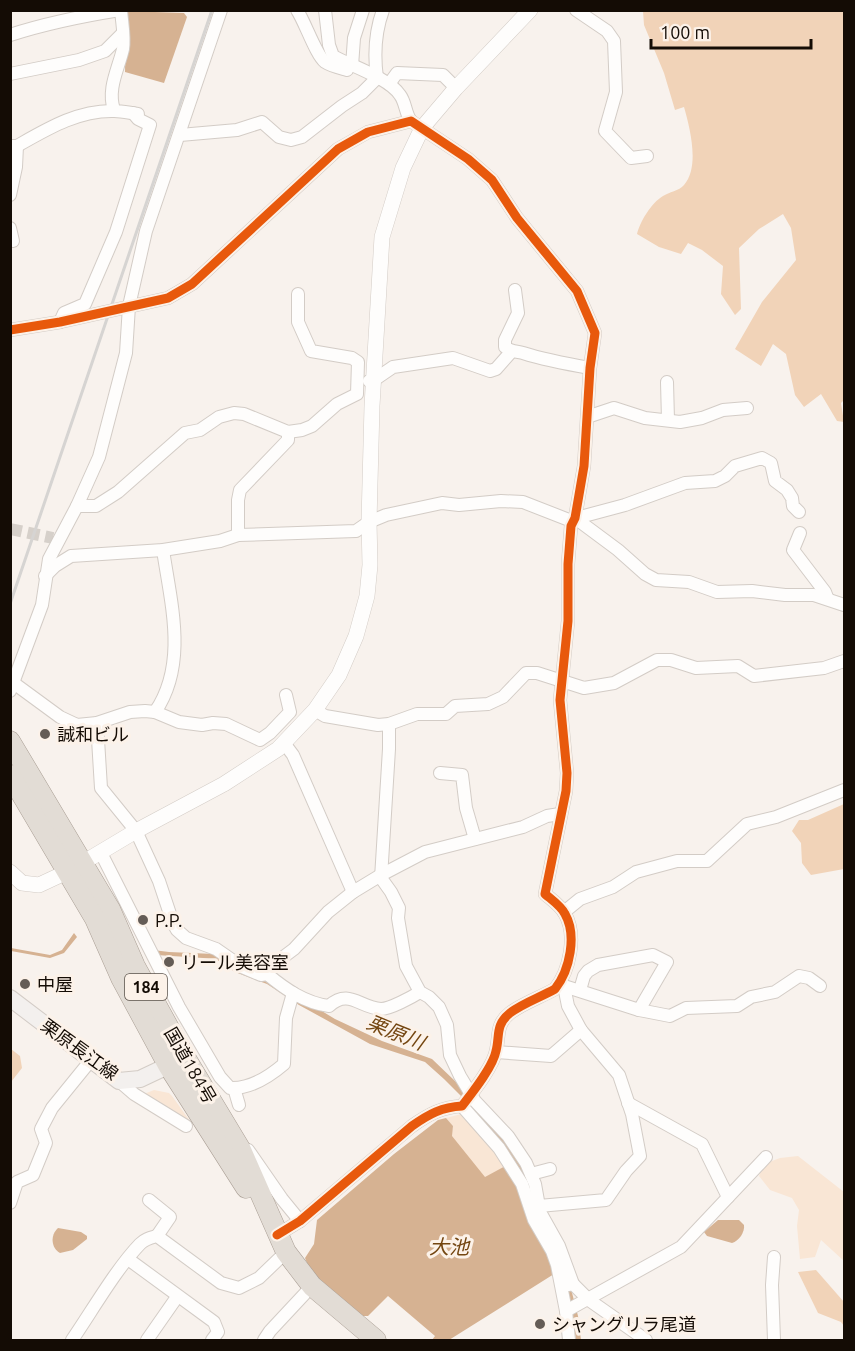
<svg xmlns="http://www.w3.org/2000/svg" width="855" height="1351" font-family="Ubuntu,'Noto Sans JP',sans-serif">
<rect width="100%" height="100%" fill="#f8f2ed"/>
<!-- green -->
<g fill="#f9e6d5">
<polygon points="154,1090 169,1093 172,1096 190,1121 144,1094"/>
<polygon points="465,1113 509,1164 485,1178 451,1136 453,1126 446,1118"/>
<polygon points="798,1156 844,1192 844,1261 821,1240 815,1257 800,1259 797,1226 799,1210 792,1198 770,1190 759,1176 764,1164 780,1158"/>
</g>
<!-- forest -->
<g fill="#f1d3b8">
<path d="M643 11H844V400L841 403 844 422 837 421 821 394 804 407 795 395 786 354 773 344 761 366 735 349 762 302 796 260 791 228 783 214 759 229 739 248 741 309 735 315 721 294 723 266 702 250 688 243 681 254 659 247 637 234C640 222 651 203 663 196 669 192 679 191 684 185 700 167 690 128 684 107L675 110 664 73 644 25Z"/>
<polygon points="844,804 844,869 811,875 802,863 801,843 792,831 799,820 808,820"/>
<polygon points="11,1049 20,1056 22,1068 11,1082"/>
<polygon points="816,1270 844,1302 844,1326 841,1322 818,1313 798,1272"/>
</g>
<!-- water -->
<g fill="#d6b292">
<polygon points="126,11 184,13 187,17 164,83 125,72"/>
<polygon points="74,933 77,937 64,953 50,958 11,951 11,948 50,955 62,950"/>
<polygon points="153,950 169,952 214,954 269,979 335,1019 382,1041 432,1059 455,1081 522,1159 570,1285 578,1316 581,1340 576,1340 572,1314 536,1219 463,1098 444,1079 425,1062 370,1044 299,1005 267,984 235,972 219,961 203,958 156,955"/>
<path d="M446 1118 453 1126 452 1136 485 1177 509 1164 551 1254 554 1274 449 1340H432L435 1336 388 1296 368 1316H363C343 1300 314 1282 305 1258L314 1244 317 1220 394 1154 438 1120Z"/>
<path d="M718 1220H739L744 1225C745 1232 739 1241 732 1243L707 1236 704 1232Z"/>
<path d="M58 1228 81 1232 87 1236V1239L73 1250 60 1253C51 1248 50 1235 58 1228Z"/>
</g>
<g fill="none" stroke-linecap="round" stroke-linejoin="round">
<!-- minor-tunnel -->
<polyline stroke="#d6d0ca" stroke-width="12" stroke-dasharray="12 6" stroke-linecap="butt" points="10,529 53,538"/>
<!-- minor casing -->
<g stroke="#d3ccc6" stroke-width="14">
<g id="minor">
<path d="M297 10C305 22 316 55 325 62 331 66 340 68 347 70"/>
<path d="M325 10 329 45 333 56C351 66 389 78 400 95 406 103 405 113 411 121"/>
<polyline points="576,10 607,31 614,41 616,92 605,131 631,158 647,156"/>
<path d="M10 35C47 23 82 16 120 10"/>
<polyline points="352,66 354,38 363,10"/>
<polyline points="10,74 79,60 105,51 122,34"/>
<polyline points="389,84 397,73 443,75 456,88"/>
<path d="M114 110C107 89 118 70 123 49 125 37 122 23 121 10"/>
<path d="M180 135 237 130 262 122 279 137 291 140 302 137 342 106 362 93 377 78C374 56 375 32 383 10"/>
<path d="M10 146H17C47 129 78 110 114 111 122 111 130 113 138 114"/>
<polyline points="10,195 16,167 17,146"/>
<polyline points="10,228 13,241"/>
<path d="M515 290 518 313 505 340V347C511 352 516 351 523 353 545 360 567 364 590 368"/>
<polyline points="60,322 64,313 85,304 116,232 150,125 138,119 133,113"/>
<path d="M10 330 60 322 168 298 192 284 338 149 368 132 411 121 468 159 492 180 517 218 577 291 595 333 590 368 584 466 575 518 571 526 568 564V621L560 700 567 773 566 791 545 894C552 900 561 906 565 914 577 935 570 970 555 989 541 997 523 1003 510 1013 495 1025 500 1036 496 1051 493 1067 472 1093 462 1106 442 1107 429 1114 412 1126L300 1221 277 1235"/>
<polyline points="369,381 374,380 393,367 453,358 490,371 496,369 511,352"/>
<polyline points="667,382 668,420"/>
<polyline points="587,417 614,408 645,418 680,422 702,418 723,410 747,408"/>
<polyline points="77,506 96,506 118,492 185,433 200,430 219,417 234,413 244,414 288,432 302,430 312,426 337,404 357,394 358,362 352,358 311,351 298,322 298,294"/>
<polyline points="575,518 618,550 645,574 656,580 689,582 717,592 752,591 785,595 814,595 844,605"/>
<polyline points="800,533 793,550 825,592 827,597"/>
<polyline points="238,535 238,500 240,490 288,440 288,432"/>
<polyline points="45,576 55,566 71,556 163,550 220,541 238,535 356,531 369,522 386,515 442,503 459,505 501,501 523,502 569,520 625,505 685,483 715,481 725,476 735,466 762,458 771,463 775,481 787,490 792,498 793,506 799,512"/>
<polyline points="15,684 60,717 77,725 97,723 130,712 145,711 155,712 179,722 202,725 213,723 226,724 260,740 270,733 290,712 286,695"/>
<polyline points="10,691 42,605 49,559 77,506 99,457 126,353 129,306 146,231 221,10"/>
<polyline points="315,710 325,716 378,725 389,724 417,714 446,714 455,706 488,704 503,697 526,673 537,673 584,688 614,683 657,660 671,660 696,668 738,666 754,676 824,668 844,661"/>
<path d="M155 712C188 664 171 604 163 550"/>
<path d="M97 723 101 788 136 831 159 881 173 923 177 930 186 938 216 949 242 967 261 975 267 974C285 989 305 1003 329 1006 349 988 360 1008 381 1009 390 1009 412 997 420 992"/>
<polyline points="389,724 389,749 381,878 391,892 399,908 398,918 406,966 420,992 429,997 439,1007 447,1025 450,1055 460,1076 475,1101 508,1136 526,1163 535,1184 540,1212 559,1246 573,1284"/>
<polyline points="284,743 293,755 353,892"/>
<polyline points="440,773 462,775 466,808 475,839"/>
<path d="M101 853 179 1007 220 1077 230 1088C250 1089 270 1076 284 1064L286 1018 293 993"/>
<polyline points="564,912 580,899 613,887 636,872 677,861 707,861 747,824 776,817 844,790"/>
<polyline points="267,974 270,967 294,949 328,912 353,892 381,875 425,852 523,827 547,816 560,814"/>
<polyline points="564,986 639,1010 670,1016 686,1008 737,1006 751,997 775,992 799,976 809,978 820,986"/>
<polyline points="580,990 584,976 588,971 598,965 653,955 667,962 639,1010"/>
<polyline points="496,1052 551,1056 581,1030"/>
<polyline points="119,1081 134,1094 186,1126"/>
<polyline points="234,1088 239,1105"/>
<polyline points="628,1103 702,1144 728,1197"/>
<polyline points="462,1106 499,1148 522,1184 534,1220 552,1251 557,1265 566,1311 569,1340"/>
<polyline points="248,1150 282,1199 300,1221"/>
<polyline points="531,1174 550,1169"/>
<polyline points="149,1200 170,1217 157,1236"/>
<polyline points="10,1203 17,1182 33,1175 46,1143 41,1129 52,1108 91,1060"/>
<polyline points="539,1206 606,1200 626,1171 640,1156 632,1114 619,1075 581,1030 568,1006 564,986 560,983"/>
<polyline points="774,1257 772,1285 774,1340"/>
<polyline points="128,1259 214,1322 218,1332 212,1340"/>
<polyline points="568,1285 573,1284 589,1300 646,1340"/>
<polyline points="566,1311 681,1247 766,1157"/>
<path d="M72 1340C92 1311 116 1269 140 1244 145 1239 150 1238 157 1236L221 1283 239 1288 259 1278 286 1252"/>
<polyline points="147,1340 177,1297"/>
<polyline points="264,1340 270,1331 312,1286"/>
</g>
</g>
<!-- tertiary casing -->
<g stroke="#d3ccc6" stroke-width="16">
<polyline id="tertiary" points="10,872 22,883 39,885 69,871 136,831 224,784 278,749 315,710 339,675 356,636 367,596 370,565 369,522 372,406 382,237 403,168 422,128 456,88 530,10"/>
</g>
<!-- secondary casing -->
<g stroke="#d3ccc6" stroke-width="18">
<polyline id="secondary" points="10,998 119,1081 140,1079 178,1061"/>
</g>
<!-- trunk casing -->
<g stroke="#a99e94" stroke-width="21">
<g id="trunk">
<polyline points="10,741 110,909 135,966 185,1057 241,1150 286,1252 312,1286 376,1340"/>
<polyline points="10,775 95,919 121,978 169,1067 246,1188"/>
</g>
</g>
<!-- minor -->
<use href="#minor" stroke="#fefdfc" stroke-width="12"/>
<!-- tertiary -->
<use href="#tertiary" stroke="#fefdfc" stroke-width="15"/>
<!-- secondary -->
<use href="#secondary" stroke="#f3f0ee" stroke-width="16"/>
<!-- trunk -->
<use href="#trunk" stroke="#e2dcd5" stroke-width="20"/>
<!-- rail -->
<polyline stroke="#d6d4d2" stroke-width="3" points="10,604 212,10"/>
<!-- cycleway casing -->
<g stroke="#fcf2e9" stroke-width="13">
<path id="cycleway" d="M10 330 60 322 168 298 192 284 338 149 368 132 411 121 468 159 492 180 517 218 577 291 595 333 590 368 584 466 575 518 571 526 568 564V621L560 700 567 773 566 791 545 894C552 900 561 906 565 914 577 935 570 970 555 989 541 997 523 1003 510 1013 495 1025 500 1036 496 1051 493 1067 472 1093 462 1106 442 1107 429 1114 412 1126L300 1221 277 1235"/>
</g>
<!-- cycleway -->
<use href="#cycleway" stroke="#e8590c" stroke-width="9"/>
</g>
<!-- markers -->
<g fill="#645c56" stroke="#fcf2e9" stroke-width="2">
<circle cx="45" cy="734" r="6"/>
<circle cx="143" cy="920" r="6"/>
<circle cx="169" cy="962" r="6"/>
<circle cx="25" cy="984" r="6"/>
<circle cx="540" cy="1324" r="6"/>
</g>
<g text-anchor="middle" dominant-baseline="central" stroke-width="6" stroke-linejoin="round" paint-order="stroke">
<!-- shield labels -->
<rect fill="#fcf2e9" stroke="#5a5149" stroke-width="1.5" x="125" y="974" width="42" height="26" rx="4.5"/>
<g font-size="16" font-weight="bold" fill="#140c05">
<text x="146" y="987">184</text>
</g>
<!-- poi labels -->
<g font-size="18" fill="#140c05" stroke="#fcf2e9" text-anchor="start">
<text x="57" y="734">誠和ビル</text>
<text x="155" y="920">P.P.</text>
<text x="181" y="962">リール美容室</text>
<text x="37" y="984">中屋</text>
<text x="552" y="1324">シャングリラ尾道</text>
</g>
<!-- street labels -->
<g font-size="18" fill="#140c05" stroke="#fcf2e9">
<text transform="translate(80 1049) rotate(36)">栗原長江線</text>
<text transform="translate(191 1065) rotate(60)">国道184号</text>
</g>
<!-- water labels -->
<g font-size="20" font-style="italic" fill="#744611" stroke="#fcf2e9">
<text transform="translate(396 1032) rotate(22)">栗原川</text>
<text x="449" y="1246">大池</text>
</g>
</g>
<!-- border -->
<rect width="855" height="1351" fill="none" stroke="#140c05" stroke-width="24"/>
<!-- scale -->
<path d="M651 39v9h160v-9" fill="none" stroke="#140c05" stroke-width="3"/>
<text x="660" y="39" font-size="18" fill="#140c05" stroke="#fcf2e9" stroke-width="4.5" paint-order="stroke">100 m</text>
</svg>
